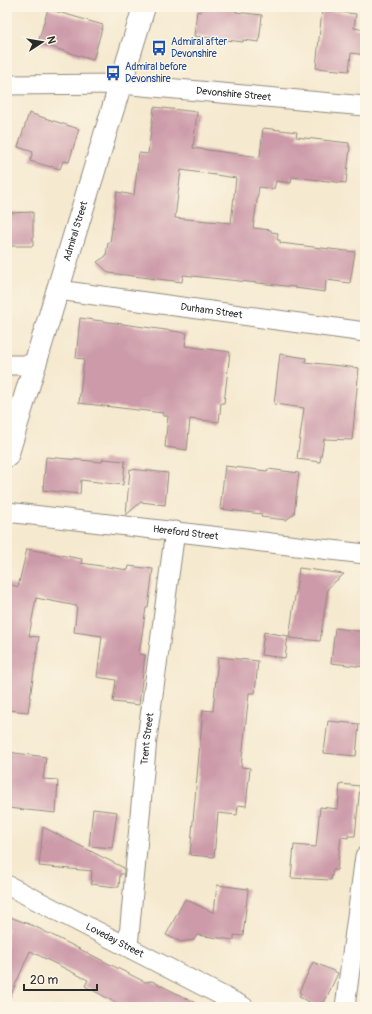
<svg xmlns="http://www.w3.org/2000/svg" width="372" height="1014" font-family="Pangolin,sans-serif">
<rect width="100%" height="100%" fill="#fcf5e5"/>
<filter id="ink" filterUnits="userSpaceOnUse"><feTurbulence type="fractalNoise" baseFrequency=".025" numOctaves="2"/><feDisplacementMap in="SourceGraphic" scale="8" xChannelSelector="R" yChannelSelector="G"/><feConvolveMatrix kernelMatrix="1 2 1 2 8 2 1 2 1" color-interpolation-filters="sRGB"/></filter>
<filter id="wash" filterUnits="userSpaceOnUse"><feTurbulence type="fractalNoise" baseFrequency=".012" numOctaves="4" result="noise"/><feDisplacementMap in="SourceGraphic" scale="16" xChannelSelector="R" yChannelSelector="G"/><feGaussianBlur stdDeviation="0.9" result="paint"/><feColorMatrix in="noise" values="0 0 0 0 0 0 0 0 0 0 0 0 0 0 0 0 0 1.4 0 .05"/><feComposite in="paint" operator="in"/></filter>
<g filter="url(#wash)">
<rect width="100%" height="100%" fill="#f5e9cf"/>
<g id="blocks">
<!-- building -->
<g fill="#cc9aa9" fill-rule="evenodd">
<polygon points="201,7 237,7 236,12 262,15 259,42 243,40 243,42 194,36 197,11 200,12"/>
<polygon points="48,9 103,25 93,60 38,43"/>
<polygon points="322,10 356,14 354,28 365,30 365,55 351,53 349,71 316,68"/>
<path d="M154 107 197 112 193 148 260 157 263 128 297 132 296 137 349 143V147H350L346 183 292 177 291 183 276 181 274 189 259 187 253 228 271 230V232L278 233 277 240H280V243L355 252 350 283 326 280 325 292 295 288V287L183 275 182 282 109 273 97 262 106 256 108 242 110 243 117 192 134 195 139 153 148 154ZM181 170 236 178 231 223 175 218Z"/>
<polygon points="29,113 79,129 69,162 63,161 60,169 51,166 51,167 30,161 33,152 18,147"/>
<polygon points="33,212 33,246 7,246 7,213"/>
<polygon points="80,318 187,333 185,346 230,352 224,403 221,403 219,422 190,419 187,450 165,447 168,416 163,416 163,413 79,403 84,359 76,358"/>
<polygon points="280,354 306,358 305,362 359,368 352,440 324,439 320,462 297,459 304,408 274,404"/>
<polygon points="46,457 102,462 103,459 125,461 123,485 81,480 80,494 43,490"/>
<polygon points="225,466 267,471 268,469 299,473 294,514 286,520 261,517 262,514 220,509"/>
<polygon points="130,469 168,473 165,505 141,502 126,515"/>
<polygon points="27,549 82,559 81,563 128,570 129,566 153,569 148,608 146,608 139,654 145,655 139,705 113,702 116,680 97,677 102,636 74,632 77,606 36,598 29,636 39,637 28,712 7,710 7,583 18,587"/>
<polygon points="299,568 344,574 328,588 320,641 289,638"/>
<polygon points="335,628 365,632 365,667 331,663"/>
<polygon points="264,632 288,636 285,658 261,655"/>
<polygon points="218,657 258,661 255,693 249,693 241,767 250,768 246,806 238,805 237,815 218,813 214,857 190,855 203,710 213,711"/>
<polygon points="328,721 359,724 356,756 324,753"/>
<polygon points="7,752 46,757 43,779 58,780 56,813 7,808"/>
<polygon points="340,784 360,786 355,836 348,836 348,838 341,837 337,870 333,870 331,880 291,878 294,845 316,847 320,807 338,809"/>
<polygon points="93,809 117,812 112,848 89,846"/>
<polygon points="43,827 124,868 124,874 120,874 119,887 116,887 91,884 92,871 39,866"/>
<polygon points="217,885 248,889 243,936 234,935 234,940 197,935 194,940 181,942 166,935 185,899 214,913"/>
<polygon points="7,916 34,926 145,982 152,981 203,1007 124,1007 85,986 88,980 30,951 7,1004"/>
<polygon points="313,962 338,973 324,1003 322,1002 320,1007 299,997 301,993 299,992"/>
</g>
</g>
</g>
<g filter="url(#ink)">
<use href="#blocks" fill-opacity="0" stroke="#908a7d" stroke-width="1"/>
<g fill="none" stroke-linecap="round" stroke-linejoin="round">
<!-- minor casing -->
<g stroke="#908a7d" stroke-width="21">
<g id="minor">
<path id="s1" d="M7 85 121 84 365 106"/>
<path id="s2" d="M58 290 365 332"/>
<polyline points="7,365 35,365"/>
<path id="s3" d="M7 512 365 554"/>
<path id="s4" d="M7 885 244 1007"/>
<path id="s5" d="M128 947 147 739 175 531"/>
<polyline points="345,1007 365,856"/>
</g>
</g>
<!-- secondary casing -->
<g stroke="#908a7d" stroke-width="24">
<g id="secondary">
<path id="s6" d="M7 456 144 7"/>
</g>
</g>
<!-- minor -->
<use href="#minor" stroke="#fff" stroke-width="19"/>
<!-- secondary -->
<use href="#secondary" stroke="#fff" stroke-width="22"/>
</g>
</g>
<!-- icons -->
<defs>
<g id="bus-bare" transform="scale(1.2)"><path d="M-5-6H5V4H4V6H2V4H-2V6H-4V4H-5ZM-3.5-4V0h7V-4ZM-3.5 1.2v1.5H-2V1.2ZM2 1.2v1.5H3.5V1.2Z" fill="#1a4fb4" stroke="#fcf5e5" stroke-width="2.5" paint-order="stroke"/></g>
</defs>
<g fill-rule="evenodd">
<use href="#bus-bare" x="159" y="48"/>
<use href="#bus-bare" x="113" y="73"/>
</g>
<g text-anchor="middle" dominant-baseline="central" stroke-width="3" stroke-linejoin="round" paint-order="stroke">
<!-- transit labels -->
<g font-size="10" fill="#164399" stroke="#fcf5e5" text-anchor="start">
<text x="171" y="42">Admiral after<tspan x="171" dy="12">Devonshire</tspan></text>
<text x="125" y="67">Admiral before<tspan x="125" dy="12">Devonshire</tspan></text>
</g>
<!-- street labels -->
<g font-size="10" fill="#2b2b2b" stroke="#fcf5e5">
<text stroke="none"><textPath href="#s1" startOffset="227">Devonshire Street</textPath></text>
<text stroke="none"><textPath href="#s6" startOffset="235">Admiral Street</textPath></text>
<text stroke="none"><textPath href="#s2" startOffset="155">Durham Street</textPath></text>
<text stroke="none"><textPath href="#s3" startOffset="180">Hereford Street</textPath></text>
<text stroke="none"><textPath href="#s5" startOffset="209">Trent Street</textPath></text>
<text stroke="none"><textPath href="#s4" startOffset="121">Loveday Street</textPath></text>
</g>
</g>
<!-- margin -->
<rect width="372" height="1014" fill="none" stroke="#fcf5e5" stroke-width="24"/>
<!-- north arrow -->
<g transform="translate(42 42) rotate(78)" stroke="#fcf5e5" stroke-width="3" paint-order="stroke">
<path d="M0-3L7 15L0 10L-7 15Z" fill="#2b2b2b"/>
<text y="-6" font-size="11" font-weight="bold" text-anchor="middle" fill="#2b2b2b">N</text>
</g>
<!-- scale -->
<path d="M24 984v6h73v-6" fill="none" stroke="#2b2b2b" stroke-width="2"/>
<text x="30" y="984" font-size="12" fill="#2b2b2b" stroke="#fcf5e5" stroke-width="3" paint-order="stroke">20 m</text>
</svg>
